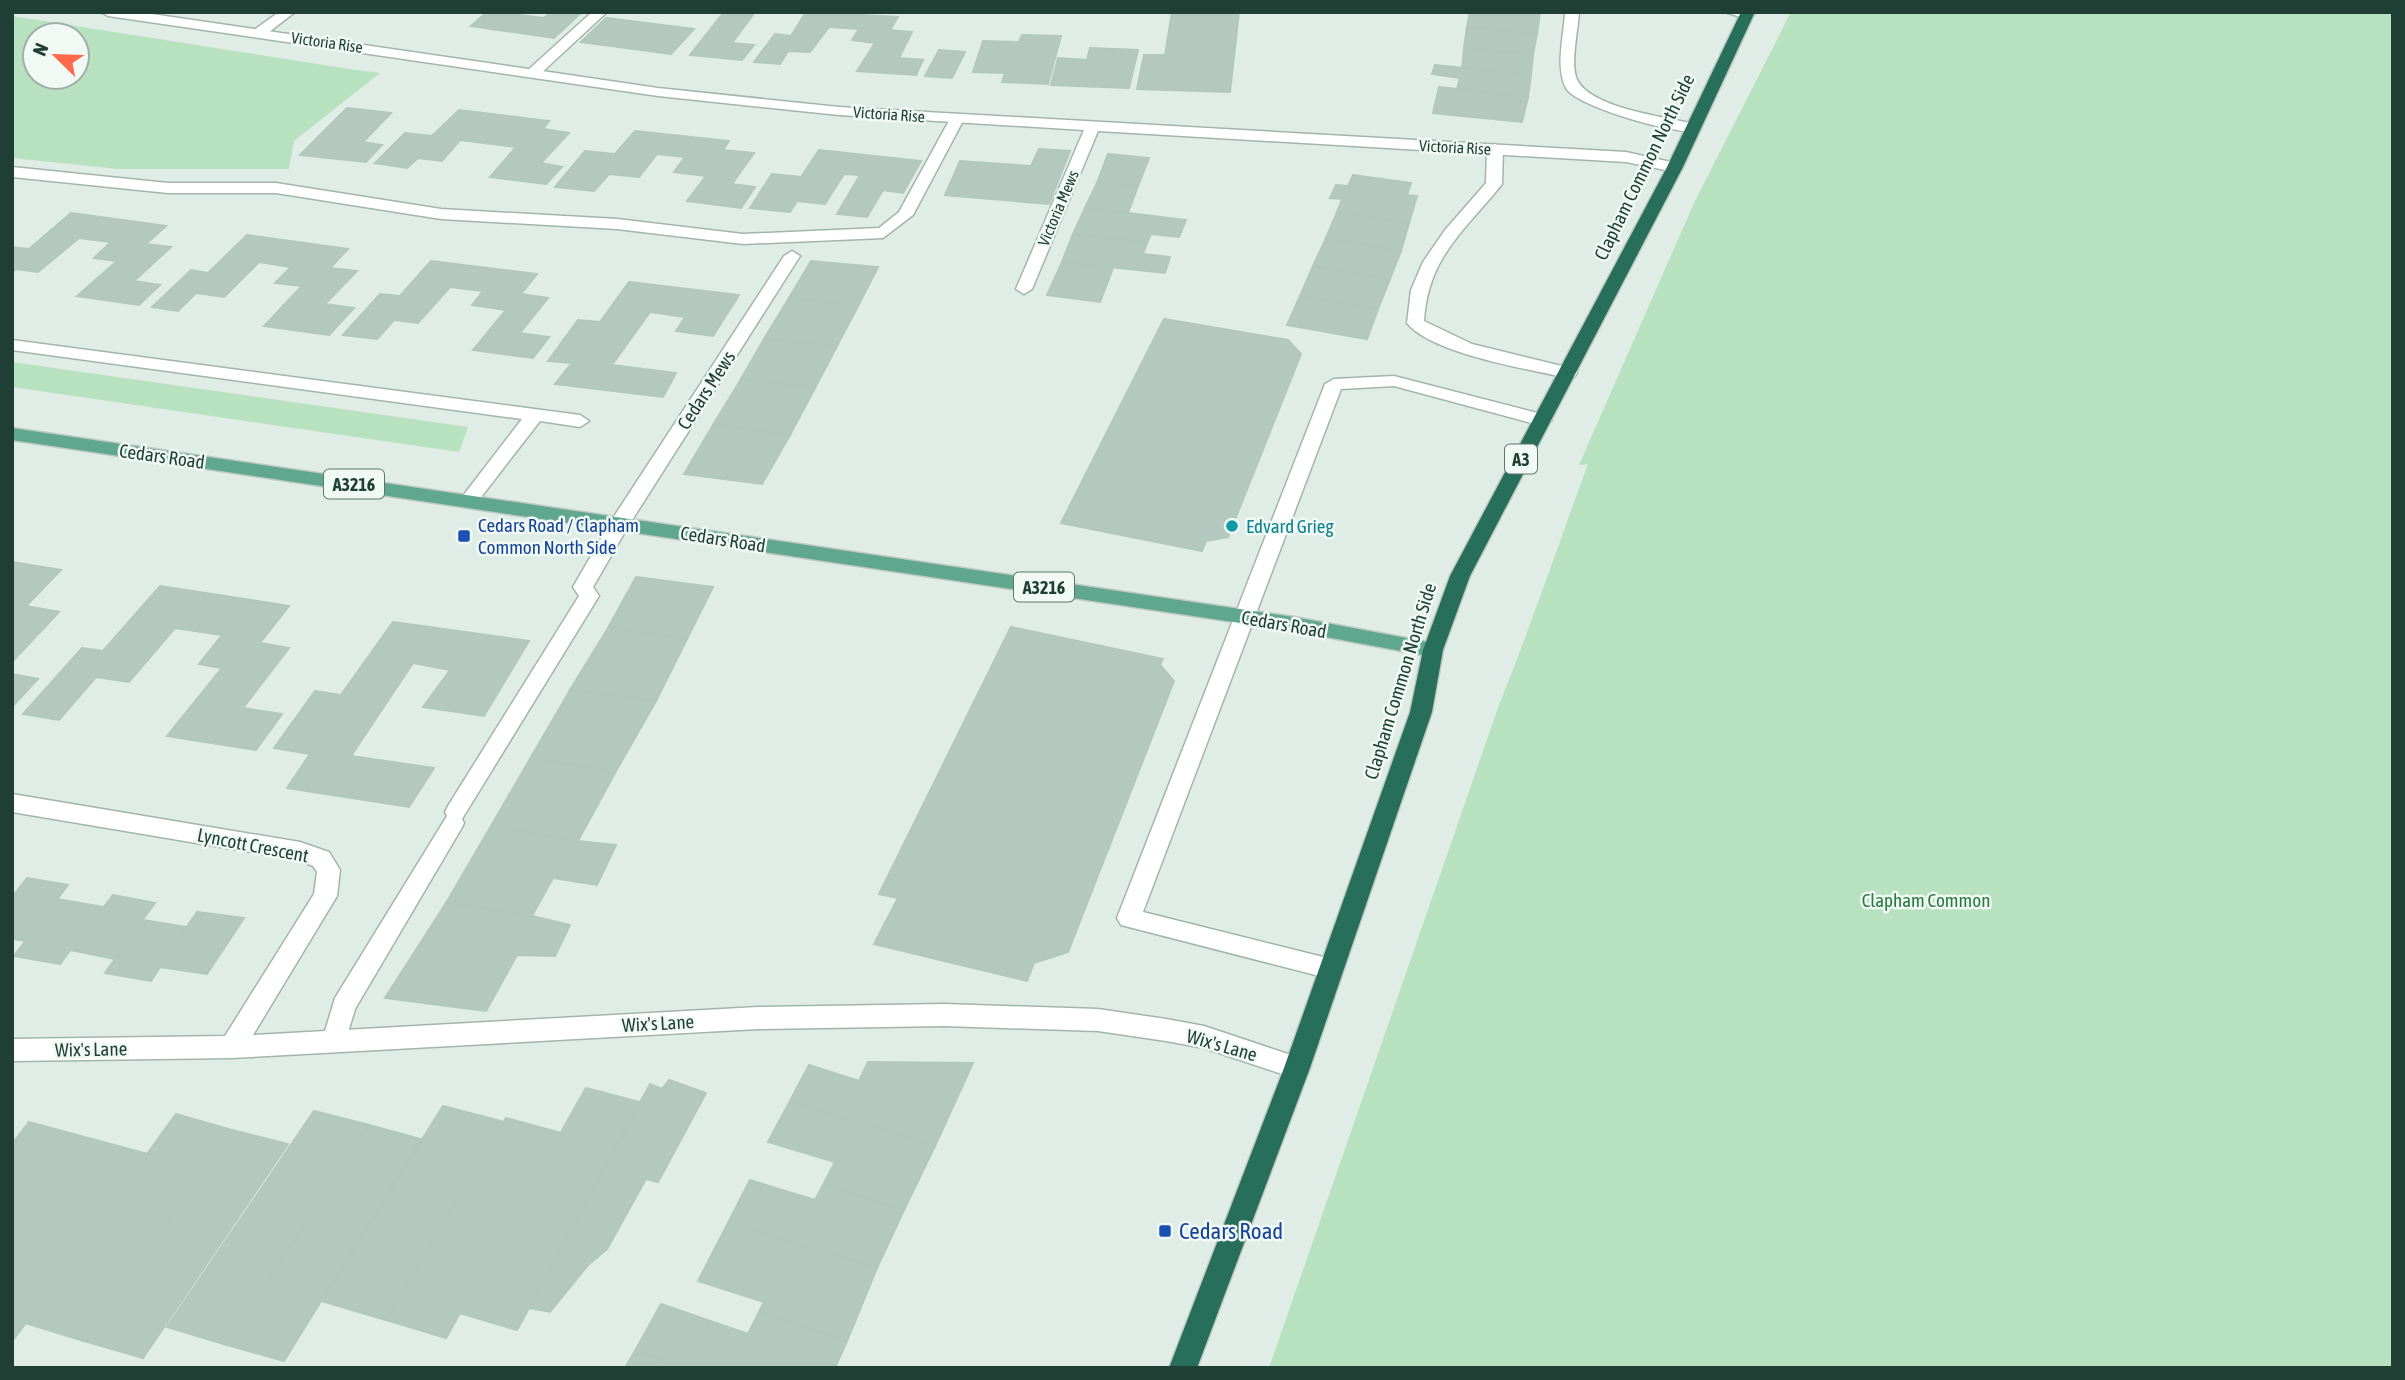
<svg xmlns="http://www.w3.org/2000/svg" width="2405" height="1380" font-family="'Asap Condensed',sans-serif">
<rect width="100%" height="100%" fill="#e0ede6"/>
<!-- green -->
<g fill="#b7e1bf" fill-rule="evenodd">
<path d="M1791 12H2393V1368H1269L1499 705C1531 626 1558 545 1588 464L1579 465 1694 203Z"/>
<path d="M12 16 349 69 380 73 294 141 289 169H118L12 158ZM35 35H77V77H35Z"/>
<polygon points="12,362 468,427 459,452 12,387"/>
</g>
<!-- building -->
<g fill="#b5c8bf" stroke="#b2c7bd" stroke-width="2">
<polygon points="487,12 522,12 519,15 544,18 551,12 582,12 554,38 471,26"/>
<polygon points="724,12 755,12 732,43 754,45 742,60 690,55"/>
<polygon points="806,12 898,17 890,30 912,32 899,58 923,60 916,75 857,71 875,43 852,40 859,29 829,27 810,52 788,51 780,64 754,62 775,34 791,36"/>
<polygon points="1172,12 1239,12 1230,92 1137,89 1144,55 1165,55"/>
<polygon points="1470,12 1540,12 1537,34 1467,27"/>
<polygon points="606,18 694,29 671,54 581,42"/>
<polygon points="1467,27 1537,34 1533,54 1464,48"/>
<polygon points="1022,35 1061,36 1048,84 1002,82 1005,73 973,72 983,41 1019,42"/>
<polygon points="1090,48 1138,50 1129,88 1051,85 1058,58 1087,60"/>
<polygon points="1464,48 1533,54 1531,75 1462,69"/>
<polygon points="939,50 965,52 952,78 925,76"/>
<polygon points="1435,65 1531,75 1528,97 1457,89 1460,78 1432,74"/>
<polygon points="1439,87 1528,97 1522,122 1433,113"/>
<polygon points="347,108 391,113 363,142 382,145 366,162 300,155"/>
<polygon points="459,110 549,121 543,129 569,133 541,163 562,167 546,184 490,177 516,147 460,140 442,161 418,158 407,168 375,163 405,133 432,136"/>
<polygon points="635,131 729,141 723,150 754,153 732,184 755,187 741,208 687,201 706,176 674,172 685,157 657,154 639,177 609,174 594,191 555,187 585,151 615,154"/>
<polygon points="1039,149 1070,151 1049,204 945,195 960,161 1031,166"/>
<polygon points="819,150 921,161 903,193 883,190 867,217 837,214 860,175 844,174 825,204 797,201 790,212 750,208 772,174 801,177"/>
<polygon points="1108,154 1149,158 1138,186 1097,183"/>
<polygon points="1353,175 1411,183 1407,195 1417,196 1409,223 1337,212 1342,199 1330,198 1336,185 1348,186"/>
<polygon points="1097,183 1138,186 1128,213 1085,208"/>
<polygon points="1085,208 1128,213 1186,220 1179,237 1151,234 1147,243 1073,234"/>
<polygon points="1337,212 1409,223 1401,251 1326,238"/>
<polygon points="71,213 166,226 146,244 171,247 134,281 160,285 139,305 77,296 117,261 94,258 111,242 79,238 38,272 16,269 12,272 12,247 29,249"/>
<polygon points="1073,234 1147,243 1143,254 1170,257 1165,273 1062,262"/>
<polygon points="247,235 348,249 330,268 357,271 325,304 354,308 329,335 264,326 302,286 275,283 291,267 259,262 224,297 196,293 178,311 152,307 191,270 208,273"/>
<polygon points="1326,238 1401,251 1390,279 1313,266"/>
<polygon points="431,261 537,274 521,294 548,298 520,333 549,337 533,358 473,350 506,310 472,305 483,291 450,287 418,323 394,320 377,339 343,335 380,294 400,296"/>
<polygon points="811,261 878,267 858,306 789,298"/>
<polygon points="1062,262 1113,268 1100,302 1047,295"/>
<polygon points="1313,266 1390,279 1378,309 1300,296"/>
<polygon points="629,282 739,295 713,336 676,331 685,317 650,312 612,365 676,373 663,397 555,384 572,363 548,361 578,320 600,322"/>
<polygon points="1300,296 1378,309 1367,339 1287,325"/>
<polygon points="789,298 858,306 837,346 764,339"/>
<polygon points="1164,319 1288,340 1301,354 1228,537 1206,541 1202,551 1061,523"/>
<polygon points="764,339 837,346 815,388 741,379"/>
<polygon points="741,379 815,388 790,435 713,425"/>
<polygon points="713,425 790,435 762,484 684,474"/>
<polygon points="12,562 61,570 26,606 59,612 12,662"/>
<polygon points="636,577 713,587 687,639 608,628"/>
<polygon points="160,586 289,606 260,643 289,648 243,708 282,714 256,750 167,736 222,668 199,664 222,635 175,628 129,682 96,677 59,720 23,714 82,648 103,651"/>
<polygon points="393,622 529,641 484,716 423,707 450,670 413,663 351,756 434,768 409,807 287,788 310,754 274,748 315,691 341,695"/>
<polygon points="1011,627 1163,659 1160,665 1174,681 1068,952 1034,963 1027,981 874,944 898,898 879,894"/>
<polygon points="608,628 687,639 656,701 570,690"/>
<polygon points="12,674 38,679 12,707"/>
<polygon points="570,690 656,701 616,771 530,759"/>
<polygon points="530,759 616,771 578,841 491,826"/>
<polygon points="491,826 578,841 616,845 597,885 553,878 532,916 446,903"/>
<polygon points="27,878 68,885 25,941 12,939 12,897"/>
<polygon points="113,895 155,903 114,959 71,950"/>
<polygon points="57,899 103,907 60,964 14,956"/>
<polygon points="446,903 532,916 570,925 555,956 517,955 486,1011 385,998"/>
<polygon points="197,912 244,918 207,974 159,967"/>
<polygon points="143,920 186,927 151,981 105,973"/>
<polygon points="868,1062 973,1063 935,1146 790,1101 809,1065 859,1081"/>
<polygon points="669,1080 706,1093 658,1182 646,1179 607,1249 588,1265 550,1312 529,1308 650,1084 662,1089"/>
<polygon points="586,1088 639,1102 529,1308 517,1330 459,1313"/>
<polygon points="790,1101 935,1146 904,1210 823,1185 835,1162 768,1142"/>
<polygon points="443,1106 504,1122 386,1320 321,1301"/>
<polygon points="314,1111 369,1125 227,1345 167,1327"/>
<polygon points="176,1114 232,1130 84,1341 25,1323"/>
<polygon points="506,1118 561,1133 446,1338 386,1320"/>
<polygon points="29,1122 92,1139 12,1245 12,1144"/>
<polygon points="369,1125 421,1139 284,1361 227,1345"/>
<polygon points="232,1130 288,1144 143,1358 84,1341"/>
<polygon points="92,1139 148,1154 12,1342 12,1245"/>
<polygon points="750,1180 815,1200 823,1185 904,1210 877,1268 728,1223"/>
<polygon points="728,1223 877,1268 847,1341 759,1312 764,1302 698,1281"/>
<polygon points="661,1304 748,1334 759,1312 847,1341 835,1368 684,1368 635,1351"/>
<polygon points="635,1351 684,1368 625,1368"/>
</g>
<g fill="none" stroke-linecap="round" stroke-linejoin="round">
<!-- lane casing -->
<g stroke="#a2b5ad" stroke-width="3">
<g id="lane">
<polygon points="279,12 295,12 264,36 254,36 254,30"/>
<polygon points="592,12 607,12 538,76 528,76 528,70"/>
<path d="M1565 12H1579C1578 31 1571 59 1576 77 1587 109 1669 117 1699 125V131C1680 136 1576 107 1566 88 1555 67 1564 35 1565 12Z"/>
<polygon points="957,115 964,119 913,215 883,238 743,244 617,229 441,219 276,193 168,193 12,177 12,167 168,183 276,183 441,209 617,219 743,234 879,228 899,212 950,119"/>
<path d="M1495 144 1503 149 1502 184C1465 231 1428 256 1424 321L1472 344 1574 369 1577 373 1574 377 1568 378C1528 369 1432 354 1407 323L1411 290 1423 262 1445 230 1486 183 1487 149Z"/>
<polygon points="12,340 580,415 589,421 580,427 540,421 475,505 468,507 459,501 522,419 12,350"/>
<polygon points="1394,376 1549,416 1552,420 1543,426 1394,386 1341,389 1143,912 1331,959 1340,962 1343,969 1340,976 1331,979 1121,925 1117,918 1325,384 1334,379"/>
<polygon points="620,517 630,523 593,587 599,596 462,819 464,823 461,829 355,1009 343,1049 334,1052 325,1049 322,1041 335,998 447,816 445,812 448,806 579,596 573,587 613,518"/>
</g>
</g>
<!-- street casing -->
<g stroke="#a2b5ad" stroke-width="3">
<g id="street">
<polygon points="101,12 138,12 658,88 839,107 1626,152 1680,164 1683,167 1675,172 1626,162 1098,131 1032,289 1024,294 1016,289 1084,130 839,115 658,96 108,16"/>
<polygon points="792,251 800,256 627,528 613,528 610,523 613,518 784,256"/>
<polygon points="12,794 300,842 329,852 340,870 337,896 253,1035 758,1007 944,1004 1098,1009 1166,1019 1204,1026 1306,1060 1310,1068 1306,1076 1297,1079 1204,1048 1166,1041 1098,1031 944,1026 758,1029 232,1058 12,1061 12,1039 225,1036 314,894 317,872 313,866 298,860 12,812"/>
</g>
</g>
<!-- secondary casing -->
<g stroke="#9dbaae" stroke-width="3">
<polygon id="secondary" points="1725,12 1752,12 1754,15 1747,19"/>
</g>
<!-- primary casing -->
<g stroke="#c0c9c6" stroke-width="3">
<polygon id="primary" points="12,428 1294,617 1433,643 1440,645 1443,650 1440,655 1433,657 1294,631 12,440"/>
</g>
<!-- highway casing -->
<g stroke="#c0c9c6" stroke-width="3">
<polygon id="highway" points="1741,12 1755,12 1683,167 1470,576 1443,650 1432,712 1310,1068 1197,1368 1169,1368 1284,1068 1410,712 1423,650 1450,576 1667,167"/>
</g>
<!-- lane -->
<use href="#lane" fill="#fff" fill-rule="evenodd"/>
<!-- street -->
<use href="#street" fill="#fff" fill-rule="evenodd"/>
<!-- secondary -->
<use href="#secondary" fill="#fff" fill-rule="evenodd"/>
<!-- primary -->
<use href="#primary" fill="#60a78f" fill-rule="evenodd"/>
<!-- highway -->
<use href="#highway" fill="#276f5a" fill-rule="evenodd"/>
</g>
<!-- markers -->
<circle fill="#0f9aa8" stroke="#f1f9f4" stroke-width="2.5" cx="1232" cy="526" r="7"/>
<g fill="#1a4fb4" stroke="#f1f9f4" stroke-width="2.5">
<rect x="457" y="529" width="14" height="14" rx="3.5"/>
<rect x="1158" y="1224" width="14" height="14" rx="3.5"/>
</g>
<g text-anchor="middle" dominant-baseline="central" stroke-width="5" stroke-linejoin="round" paint-order="stroke">
<!-- far-street labels -->
<g font-size="16" fill="#1f3f34" stroke="#f1f9f4">
<text transform="translate(327 42) rotate(8)">Victoria Rise</text>
<text transform="translate(889 114) rotate(4)">Victoria Rise</text>
<text transform="translate(1455 147) rotate(3)">Victoria Rise</text>
<text transform="translate(1058 208) rotate(-67)">Victoria Mews</text>
</g>
<!-- shield labels -->
<g fill="#f1f9f4" stroke="#5e776e" stroke-width="2">
<rect x="1505" y="444.5" width="32" height="29" rx="5"/>
<rect x="324" y="469.5" width="60" height="29" rx="5"/>
<rect x="1014" y="572.5" width="60" height="29" rx="5"/>
</g>
<g font-size="18" font-weight="bold" fill="#1f3f34">
<text x="1521" y="459">A3</text>
<text x="354" y="484">A3216</text>
<text x="1044" y="587">A3216</text>
</g>
<!-- street labels -->
<g font-size="19" fill="#1f3f34" stroke="#f1f9f4">
<text transform="translate(1644 167) rotate(-64)">Clapham Common North Side</text>
<text transform="translate(706 390) rotate(-57)">Cedars Mews</text>
<text transform="translate(162 456) rotate(8)">Cedars Road</text>
<text transform="translate(723 539) rotate(9)">Cedars Road</text>
<text transform="translate(1284 624) rotate(10)">Cedars Road</text>
<text transform="translate(1400 681) rotate(-73)">Clapham Common North Side</text>
<text transform="translate(253 845) rotate(11)">Lyncott Crescent</text>
<text transform="translate(658 1023) rotate(-3)">Wix's Lane</text>
<text transform="translate(1222 1045) rotate(16)">Wix's Lane</text>
<text transform="translate(91 1049) rotate(-1)">Wix's Lane</text>
</g>
<!-- transit labels -->
<g font-size="19" fill="#164399" stroke="#f1f9f4" text-anchor="start">
<text x="478" y="525">Cedars Road / Clapham<tspan x="478" dy="22">Common North Side</tspan></text>
</g>
<!-- culture labels -->
<g font-size="19" fill="#0d838f" stroke="#f1f9f4" text-anchor="start">
<text x="1246" y="526">Edvard Grieg</text>
</g>
<!-- park labels -->
<g font-size="19" fill="#257b3f" stroke="#f1f9f4">
<text x="1926" y="900">Clapham Common</text>
</g>
<!-- near-transit labels -->
<g font-size="23" fill="#164399" stroke="#f1f9f4" text-anchor="start">
<text x="1179" y="1231">Cedars Road</text>
</g>
</g>
<!-- border -->
<rect width="2405" height="1380" fill="none" stroke="#1f3f34" stroke-width="28"/>
<!-- north arrow -->
<g transform="translate(56 56) rotate(293)"><circle r="33" fill="#f1f9f4" stroke="#9dafa7" stroke-width="2"/>
<path d="M0-5L12 26L0 18L-12 26Z" fill="#ff694c"/>
<text y="-10" font-size="19" font-weight="bold" text-anchor="middle" fill="#1f3f34">N</text>
</g>
</svg>
